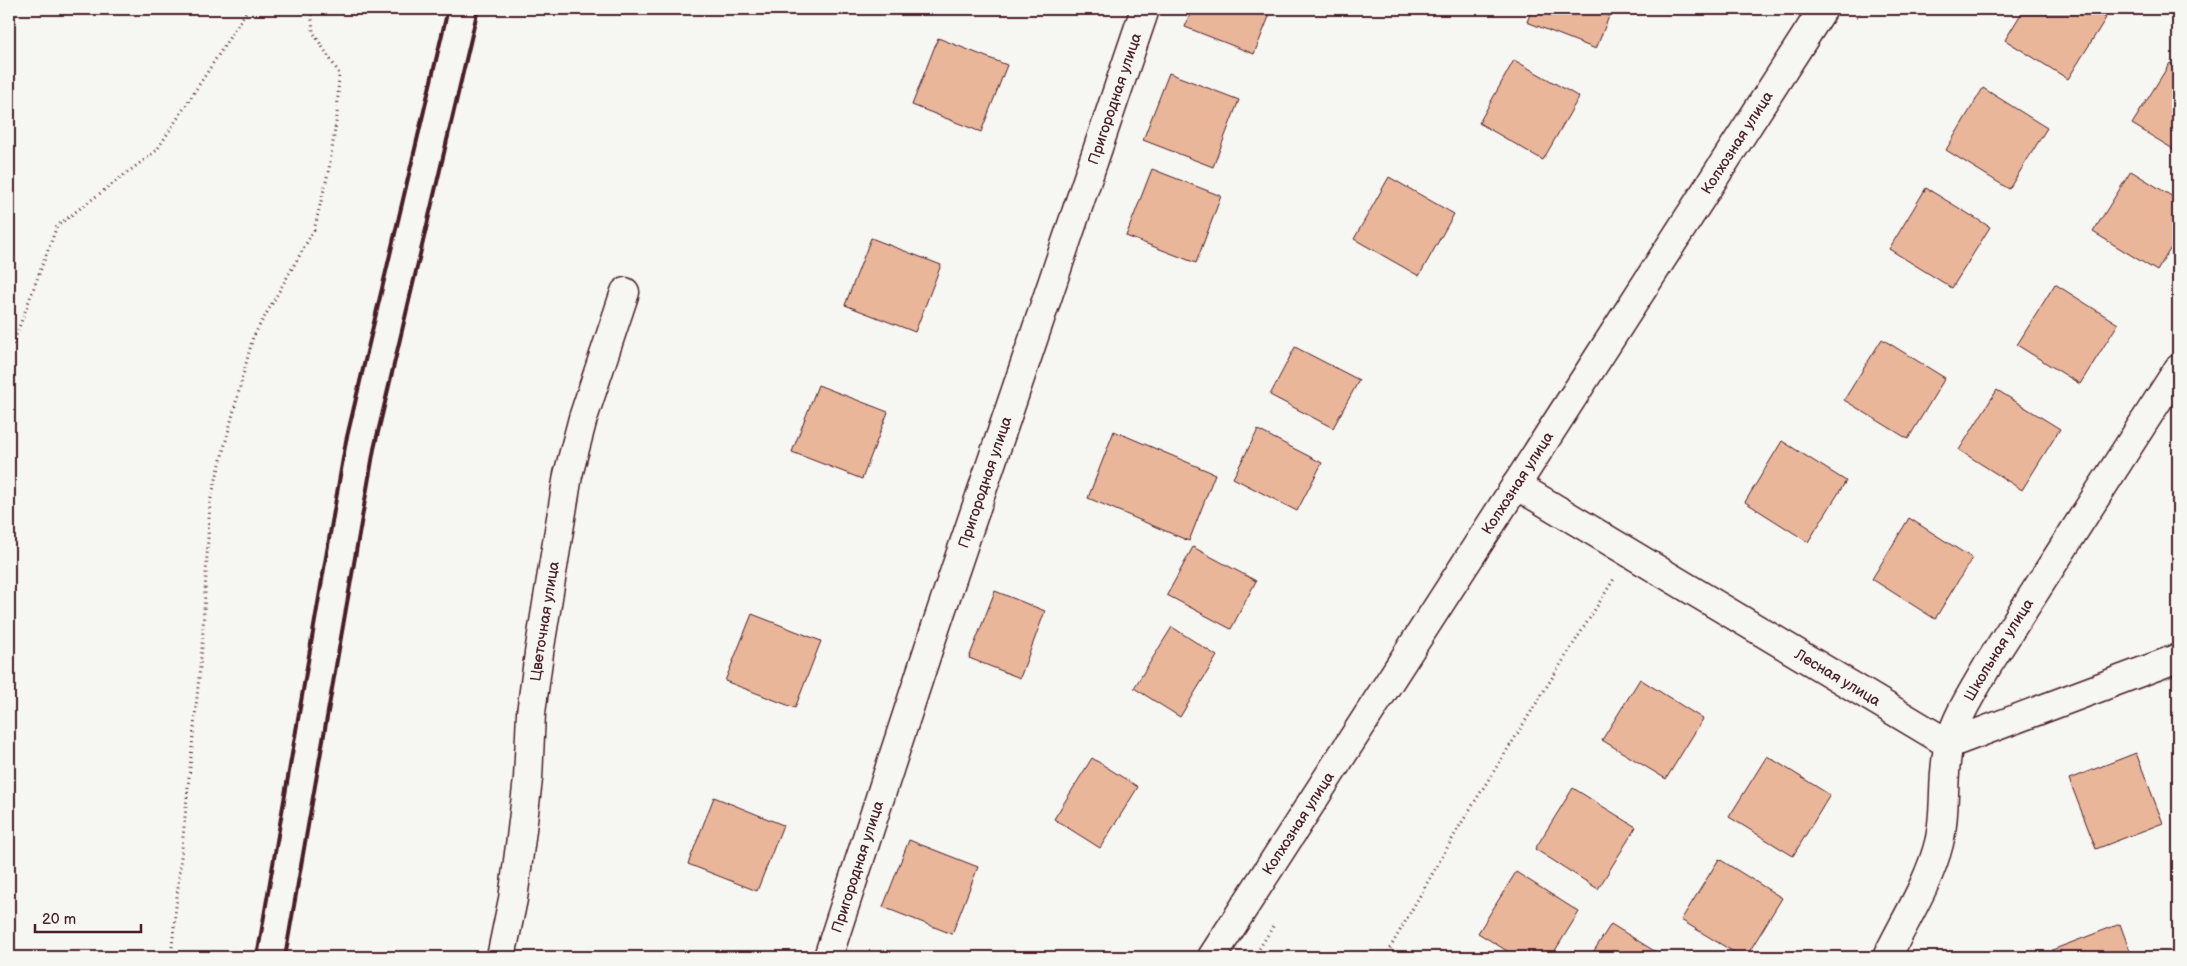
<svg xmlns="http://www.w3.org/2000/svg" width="2187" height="966" font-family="'Balsamiq Sans',sans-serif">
<rect width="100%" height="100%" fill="#f6f6f2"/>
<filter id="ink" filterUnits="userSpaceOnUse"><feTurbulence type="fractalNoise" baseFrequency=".02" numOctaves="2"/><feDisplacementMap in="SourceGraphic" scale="10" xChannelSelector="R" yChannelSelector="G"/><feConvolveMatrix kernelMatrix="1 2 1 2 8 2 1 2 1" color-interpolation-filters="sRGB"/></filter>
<g filter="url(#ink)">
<!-- building -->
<g fill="#e9b69a" stroke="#4a1f2b">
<polygon points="1192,9 1272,9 1254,54 1185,27"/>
<polygon points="1532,9 1612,9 1596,49 1527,22"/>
<polygon points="2024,9 2091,9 2106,18 2068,79 2005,40"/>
<polygon points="938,38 1007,65 981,132 912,105"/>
<polygon points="1514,60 1579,97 1543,160 1479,123"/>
<polygon points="2170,63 2178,68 2178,152 2132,124"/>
<polygon points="1169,73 1239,100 1213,167 1143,140"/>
<polygon points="1983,88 2047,128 2009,189 1946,150"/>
<polygon points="1152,169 1221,196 1196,263 1126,236"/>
<polygon points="2131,171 2178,200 2178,236 2157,271 2093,232"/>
<polygon points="1389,177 1454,214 1419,276 1354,239"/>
<polygon points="1926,188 1990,227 1952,288 1889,249"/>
<polygon points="871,238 941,265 915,332 845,305"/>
<polygon points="2055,284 2118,324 2080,384 2017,345"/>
<polygon points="1882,339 1945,378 1908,439 1844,400"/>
<polygon points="1295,347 1359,380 1333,428 1270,395"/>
<polygon points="818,385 888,412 862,479 792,452"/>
<polygon points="1997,390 2060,429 2022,490 1959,450"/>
<polygon points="1258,430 1322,463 1297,511 1233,478"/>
<polygon points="1114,431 1215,474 1189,541 1088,498"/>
<polygon points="1782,441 1846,481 1808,542 1745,502"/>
<polygon points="1909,518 1972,558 1935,619 1872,579"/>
<polygon points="1193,547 1256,581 1231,629 1167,595"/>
<polygon points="995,591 1045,611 1020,678 969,658"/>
<polygon points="752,614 821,641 795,708 725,681"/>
<polygon points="1172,627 1217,656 1180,717 1134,688"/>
<polygon points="1640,679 1703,719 1666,779 1602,740"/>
<polygon points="2136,753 2163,823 2096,849 2069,779"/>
<polygon points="1767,756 1830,795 1793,856 1729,817"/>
<polygon points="1092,758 1138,787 1100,848 1054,819"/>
<polygon points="1573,788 1636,827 1598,889 1535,849"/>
<polygon points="714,797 783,825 757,891 688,864"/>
<polygon points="909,840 978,867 952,934 883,907"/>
<polygon points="1719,859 1782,898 1746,957 1742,957 1681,920"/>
<polygon points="1516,872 1579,912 1551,957 1517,957 1478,933"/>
<polygon points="1611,924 1664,957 1590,957"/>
<polygon points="2120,924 2132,957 2055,957 2052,950"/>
</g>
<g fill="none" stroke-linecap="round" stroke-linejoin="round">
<!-- street casing -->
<g stroke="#4a1f2b" stroke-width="31">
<g id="street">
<path id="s1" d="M1516 485 1949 744 2178 658"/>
<path id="s2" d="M501 957 513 899 521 838 528 779 531 713 539 653 568 475 583 418 625 292"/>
<path id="s3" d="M828 957 931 641 1145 9"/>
<path id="s4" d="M1887 957C1905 920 1929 883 1939 843 1947 810 1941 776 1949 744 1957 715 1974 690 1988 665L2178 369"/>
</g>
</g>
<!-- secondary casing -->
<g stroke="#4a1f2b" stroke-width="31">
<g id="secondary">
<path id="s5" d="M1212 957 1823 9"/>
</g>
</g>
<!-- path -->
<g stroke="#4a1f2b" stroke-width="3" stroke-dasharray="1 4" stroke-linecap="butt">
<polyline points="1856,17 1861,9"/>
<polyline points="9,354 57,226 157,150 248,9"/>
<polyline points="171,957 202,647 210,502 253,337 314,230 329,169 337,116 339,73 313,32 311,9"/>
<polyline points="1254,957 1274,925"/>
<polyline points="1385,957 1459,827 1614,579"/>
</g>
<!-- street -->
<use href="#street" stroke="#f6f6f2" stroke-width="28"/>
<!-- secondary -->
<use href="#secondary" stroke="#f6f6f2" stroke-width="28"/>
<!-- rail -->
<g stroke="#4a1f2b" stroke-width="4">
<polyline points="257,957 346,441 448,9"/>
<polyline points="285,957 374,449 478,9"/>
</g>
</g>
</g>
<g text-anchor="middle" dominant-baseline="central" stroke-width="4" stroke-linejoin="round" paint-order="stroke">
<!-- street labels -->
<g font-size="15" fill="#4a1f2b" stroke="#f6f6f2">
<text stroke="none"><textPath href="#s3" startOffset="905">Пригородная улица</textPath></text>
<text stroke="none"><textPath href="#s5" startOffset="969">Колхозная улица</textPath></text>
<text stroke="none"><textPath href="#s3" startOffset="500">Пригородная улица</textPath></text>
<text stroke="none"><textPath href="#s5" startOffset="564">Колхозная улица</textPath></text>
<text stroke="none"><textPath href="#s2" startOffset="339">Цветочная улица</textPath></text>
<text stroke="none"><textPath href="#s4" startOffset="332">Школьная улица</textPath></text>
<text stroke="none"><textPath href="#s1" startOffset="375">Лесная улица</textPath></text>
<text stroke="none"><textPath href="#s5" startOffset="159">Колхозная улица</textPath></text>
<text stroke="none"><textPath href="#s3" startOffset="95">Пригородная улица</textPath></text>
</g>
</g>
<!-- margin -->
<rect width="2187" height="966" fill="none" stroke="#f6f6f2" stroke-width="30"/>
<rect x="15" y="15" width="2157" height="936" fill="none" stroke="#4a1f2b" stroke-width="2" filter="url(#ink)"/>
<!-- scale -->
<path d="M35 924v8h106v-8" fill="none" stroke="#4a1f2b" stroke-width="2.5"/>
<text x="42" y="924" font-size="15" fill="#4a1f2b" stroke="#f6f6f2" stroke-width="4" paint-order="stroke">20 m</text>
</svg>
